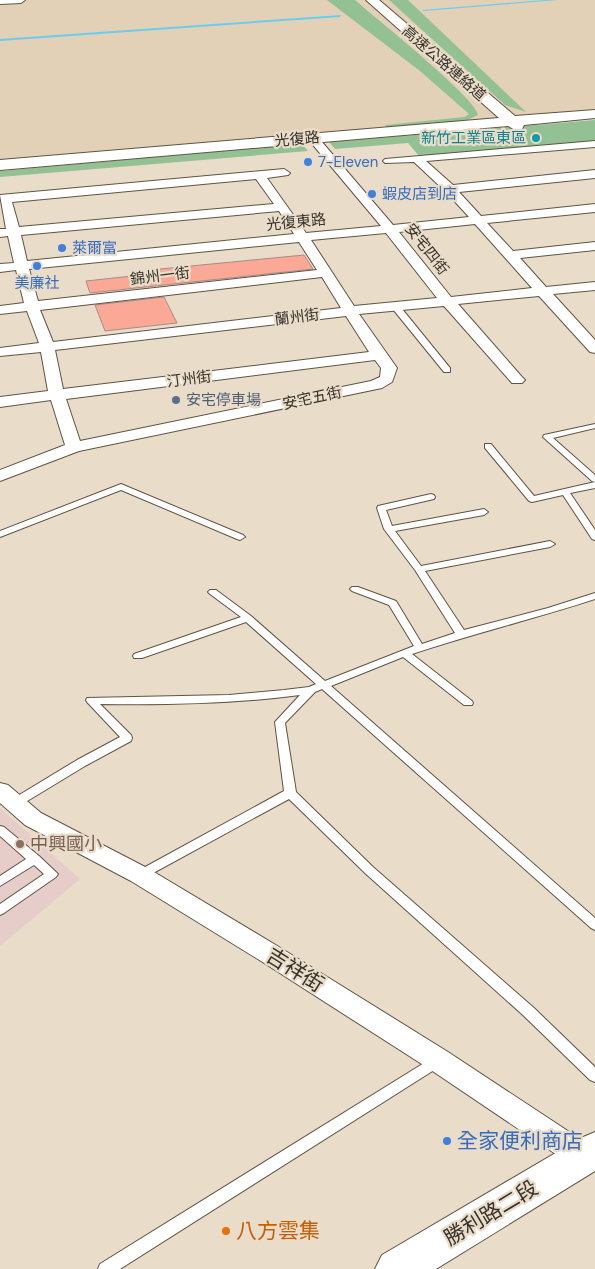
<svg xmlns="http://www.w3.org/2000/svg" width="595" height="1269" font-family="'DM Sans','Noto Sans TC',sans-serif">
<rect width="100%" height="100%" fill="#e9dcc9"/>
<!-- built -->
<polygon fill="#e2d0b7" points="0,0 595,0 595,115 0,167"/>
<!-- education -->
<polygon fill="#e7cdc9" points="0,808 80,879 0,946"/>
<!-- green -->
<g fill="#93c193">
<path d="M327 0H355C373 16 477 99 478 115L459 124 388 129 385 125 465 117 469 114 420 71Z"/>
<polygon points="389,0 408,0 526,112 505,105"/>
<polygon points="595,120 595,143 420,157 408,143 335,149 329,142"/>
<polygon points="302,144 308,151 0,177 0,171"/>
</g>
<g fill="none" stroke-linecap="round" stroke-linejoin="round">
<!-- stream -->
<g fill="#6bcded" fill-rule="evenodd">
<polygon points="545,0 558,0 424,11 422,10"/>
<polygon points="341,15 340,17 0,41 0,39"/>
</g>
</g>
<!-- building -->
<g fill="#fba897" stroke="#a48d88">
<polygon points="304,255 313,269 90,293 86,281 151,274 150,270"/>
<polygon points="164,297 177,323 105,331 95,305"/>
</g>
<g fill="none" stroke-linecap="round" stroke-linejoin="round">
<!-- lane casing -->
<g stroke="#5f5444" stroke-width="2">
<g id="lane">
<polygon points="392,304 398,304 450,368 450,372 444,372 392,308"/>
<polygon points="595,424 595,428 553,438 595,475 595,482 592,481 543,437 544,435"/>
<polygon points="485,444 491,444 534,496 595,482 595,488 570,493 595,530 595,540 592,539 563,495 532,502 529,501 485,448"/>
<polygon points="121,484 243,535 245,537 240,540 237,539 121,490 0,537 0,531"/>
<path d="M431 494 434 495 435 497 434 499 386 510 392 526 484 509 488 512 484 515 395 531 421 566 550 541 555 544 550 547 425 571 464 630 548 608 595 593V599C534 619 472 634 412 654L472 701 473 703 472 705H464L403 657 331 686 595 918V930L591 928 322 689 315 692 285 723 296 792 373 867 534 1008 595 1067V1082L590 1080 524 1016 365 873 289 799 144 878 140 879 136 878 134 875 136 872 284 791 275 722 300 695C234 704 167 705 100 704L131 735 132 738 131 741 85 766 19 806H11L9 803 11 800 77 760 120 737 87 702 86 700 87 698 229 695 284 690 309 687 316 684 246 622 142 658H134L133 656 134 654 241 617 210 594 208 592 210 590H216L251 616 325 681 414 646 389 605 352 591 350 589 352 587H358L396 601 422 644 455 633 415 570 384 529 377 508 378 506Z"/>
<polygon points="0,826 4,827 39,856 58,874 56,877 4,913 0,915 0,904 44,874 34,865 0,886 0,876 26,859 0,836"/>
<polygon points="437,1055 442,1057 444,1061 442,1065 120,1269 98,1269 100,1264"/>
</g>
</g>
<!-- street casing -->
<g stroke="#5f5444" stroke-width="2">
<g id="street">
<polygon points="0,0 25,0 21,3 0,4"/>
<path d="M312 134 316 135 393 225 469 217 446 192 414 162 385 163 383 161 385 159 595 141V147L426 161 453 185 595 170V178L459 192 481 216 595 204V212L487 223 513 251 595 242V250L520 258 546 287 595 282V290L553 294 595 340V353L590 352 539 296 458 304 522 377 525 380 522 383H512L444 306 359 314 397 368 392 382 382 388 79 451 0 481V470L65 445 51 400 0 407V397L48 391 41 352 0 356V348L39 343 27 311 0 314V306L24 303 16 270 0 272V264L14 263 8 236 0 237V229H6L0 195 284 169 290 173 288 175 267 178 306 233 381 226 308 139 306 137 308 135ZM256 179 274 204 19 227 12 202ZM279 211 294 234 27 261 21 235ZM475 224 532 288 451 297 399 232ZM386 233 437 298 354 306 311 240ZM299 242 317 270 38 301 29 269ZM322 277 341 308 53 342 40 310ZM346 316 369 352 63 389 55 350ZM375 360 381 368 380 377 371 381 80 441 66 399Z"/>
<polygon points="0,783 8,785 41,813 149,869 279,947 448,1052 595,1149 595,1167 585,1171 575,1167 428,1068 261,961 131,881 25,825 0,803"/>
</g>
</g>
<!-- secondary casing -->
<g stroke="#5f5444" stroke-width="2">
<g id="secondary">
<polygon points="366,0 379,0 515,116 595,110 595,118 524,125 522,129 517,131 508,126 0,170 0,160 499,118"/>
<polygon points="595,1132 595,1171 436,1269 375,1269 382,1255 581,1138"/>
</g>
</g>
<!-- lane -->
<use href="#lane" fill="#fff" fill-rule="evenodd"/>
<!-- street -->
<use href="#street" fill="#fff" fill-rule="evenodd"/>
<!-- secondary -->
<use href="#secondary" fill="#fff" fill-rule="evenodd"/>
</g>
<!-- markers -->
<circle fill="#0f9aa8" stroke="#e9dcc9" stroke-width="2" cx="536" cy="138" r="5"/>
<g fill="#3f7fe0" stroke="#e9dcc9" stroke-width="2">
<circle cx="308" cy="162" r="5"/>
<circle cx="372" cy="194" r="5"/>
<circle cx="62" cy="248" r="5"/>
<circle cx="37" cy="266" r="5"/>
<circle cx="447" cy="1141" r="5"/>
</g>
<circle fill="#5c6f8a" stroke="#e9dcc9" stroke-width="2" cx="176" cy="400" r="5"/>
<circle fill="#8d6e63" stroke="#e9dcc9" stroke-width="2" cx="20" cy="844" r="5"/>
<circle fill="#e8710a" stroke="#e9dcc9" stroke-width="2" cx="226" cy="1231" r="5"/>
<g text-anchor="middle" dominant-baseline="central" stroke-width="4.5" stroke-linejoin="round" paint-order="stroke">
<!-- far-street labels -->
<g font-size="15" fill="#38332b" stroke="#e9dcc9">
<text transform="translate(444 63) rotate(41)">高速公路連絡道</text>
<text transform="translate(297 139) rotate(-5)">光復路</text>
<text transform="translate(296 222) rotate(-6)">光復東路</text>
<text transform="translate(427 249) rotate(52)">安宅四街</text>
<text transform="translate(160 276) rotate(-7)">錦州一街</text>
<text transform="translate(297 317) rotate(-7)">蘭州街</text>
<text transform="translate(189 379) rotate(-7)">汀州街</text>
<text transform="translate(312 398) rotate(-12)">安宅五街</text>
</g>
<!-- far-culture labels -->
<g font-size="15" fill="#0d838f" stroke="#e9dcc9" text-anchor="end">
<text x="526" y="138">新竹工業區東區</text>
</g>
<!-- far-shop labels -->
<g font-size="15" fill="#366cbe" stroke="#e9dcc9" text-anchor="start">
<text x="318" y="162">7-Eleven</text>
<text x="382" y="194">蝦皮店到店</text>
<text x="72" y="248">萊爾富</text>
<text x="37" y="283" text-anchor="middle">美廉社</text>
</g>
<!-- far-service labels -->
<g font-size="15" fill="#4e5e75" stroke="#e9dcc9" text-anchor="start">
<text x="186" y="400">安宅停車場</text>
</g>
<!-- education labels -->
<g font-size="18" fill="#785e54" stroke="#e9dcc9" text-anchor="start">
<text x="30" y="844">中興國小</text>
</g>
<!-- near-street labels -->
<g font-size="21" fill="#38332b" stroke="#e9dcc9">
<text transform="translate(295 970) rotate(32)">吉祥街</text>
<text transform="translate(491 1213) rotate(-31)">勝利路二段</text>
</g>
<!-- near-shop labels -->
<g font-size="21" fill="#366cbe" stroke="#e9dcc9" text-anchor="start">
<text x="457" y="1141">全家便利商店</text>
</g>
<!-- near-food labels -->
<g font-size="21" fill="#c56008" stroke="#e9dcc9" text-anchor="start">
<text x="236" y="1231">八方雲集</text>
</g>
</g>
</svg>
